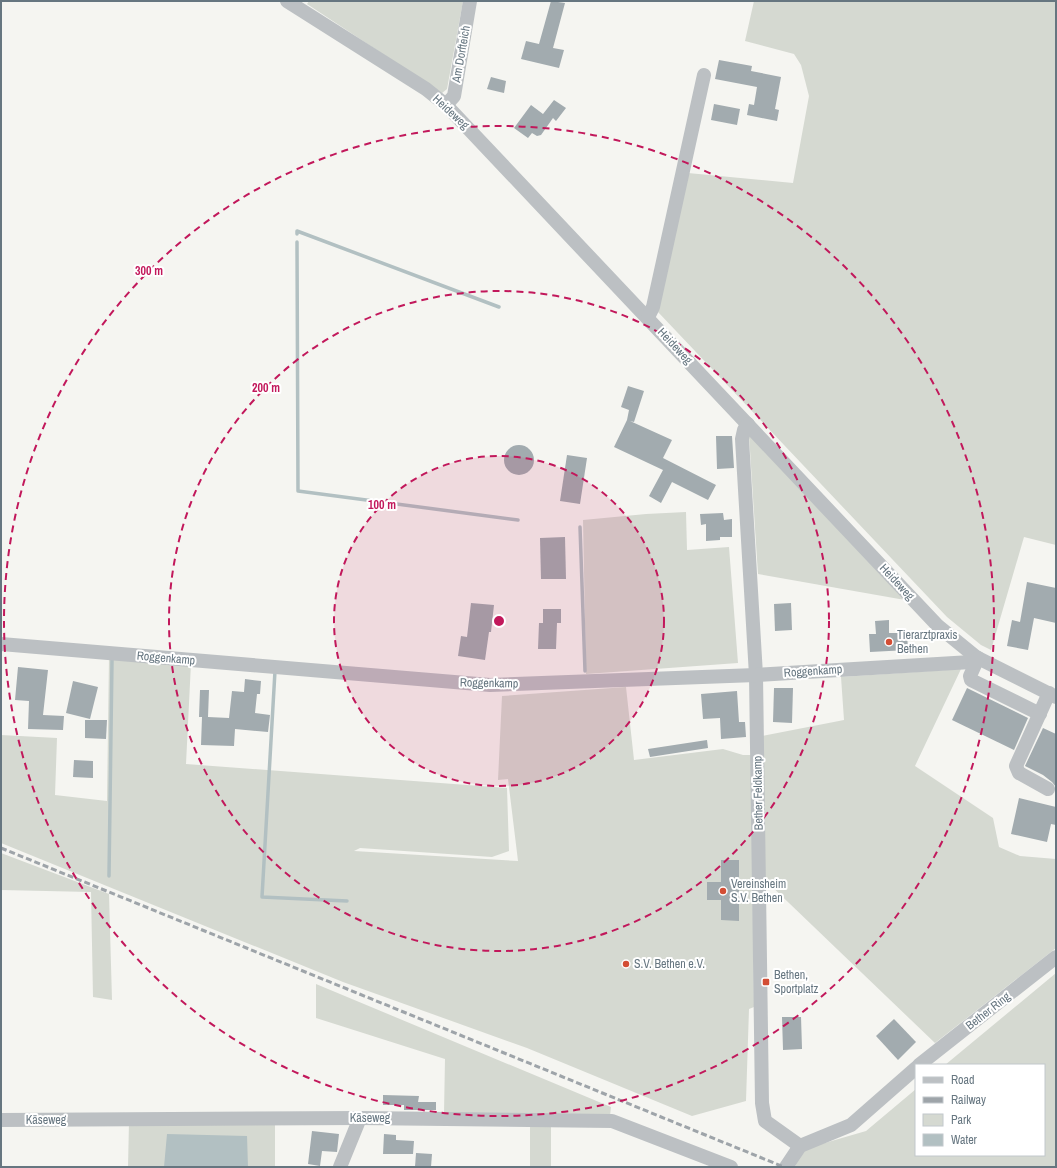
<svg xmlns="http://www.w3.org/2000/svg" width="1057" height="1168" font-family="'Archivo Narrow',sans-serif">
<rect width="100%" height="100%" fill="#f5f5f1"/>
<!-- green -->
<g fill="#d5d9d1">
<polygon points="309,1 463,1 447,89 442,93 307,4"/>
<polygon points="754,1 1056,1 1056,545 1024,537 991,650 981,645 947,617 658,312 688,173 793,183 809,96 801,65 794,54 745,41"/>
<polygon points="749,435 905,600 758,574"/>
<polygon points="686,512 687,550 729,547 738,663 586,674 583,520 646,514"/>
<polygon points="109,657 191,663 186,764 507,788 509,851 492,857 360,848 354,851 518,861 508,779 498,780 502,696 626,687 634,760 723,749 743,755 751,755 754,1007 749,1009 746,1101 692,1116 527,1048 343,982 1,843 1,735 57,738 55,795 107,801"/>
<polygon points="961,669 915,766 993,818 999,847 1020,856 1056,859 1056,948 935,1043 765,880 762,736 844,720 841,677"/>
<polygon points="1,853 109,894 112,1000 93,997 91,892 1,890"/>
<polygon points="1056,973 1056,1167 798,1167 792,1164 804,1149 866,1131 916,1089 916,1155 1044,1155 1044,1065 945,1065"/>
<polygon points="316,984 611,1107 610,1116 444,1113 445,1059 316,1018"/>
<polygon points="129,1122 275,1123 275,1167 128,1167"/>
<polygon points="551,1124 551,1167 530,1167 530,1125"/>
</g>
<!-- water -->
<polygon fill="#b2c0c2" points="167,1134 247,1136 248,1167 164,1167"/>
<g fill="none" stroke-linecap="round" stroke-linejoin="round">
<!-- stream -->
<g stroke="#b2c0c2" stroke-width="3.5">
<polyline points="297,234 297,231 499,307"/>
<polyline points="297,242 298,491 518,520"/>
<polyline points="580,527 585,671"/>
<polyline points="275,671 262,897 347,901"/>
<polyline points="109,876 112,660"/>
</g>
</g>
<!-- building -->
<g fill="#a2abaf">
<polygon points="551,1 565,3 553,48 564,50 559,68 521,59 526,41 539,44"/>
<polygon points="719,60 752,66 751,71 781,77 775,109 779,110 777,121 747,115 749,104 754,105 757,87 715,79"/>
<polygon points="491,77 506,81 504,93 487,89"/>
<polygon points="554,100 566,108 556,121 553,118 541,135 537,136 532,133 528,138 514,128 531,105 543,114"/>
<polygon points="714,104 740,109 737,125 711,120"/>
<polygon points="628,386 644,391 634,422 630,421 672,440 663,458 716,485 708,500 672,482 661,503 649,496 663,470 614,447 627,420 629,410 621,407"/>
<polygon points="716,436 732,436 734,468 717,469"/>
<circle cx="519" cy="460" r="15"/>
<polygon points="567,455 587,458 580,504 560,501"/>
<polygon points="723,513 724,520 732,519 732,537 720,537 720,540 706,541 706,524 701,525 700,514"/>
<polygon points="565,537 566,579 541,579 540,538"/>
<polygon points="1027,582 1056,588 1056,623 1034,618 1028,650 1007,646 1012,620 1020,622"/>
<polygon points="471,603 494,605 491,632 489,632 485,660 458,656 461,636 467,637"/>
<polygon points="791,603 792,630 775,631 774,604"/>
<polygon points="543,609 561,609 561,623 557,623 556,649 538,649 539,623 543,623"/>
<polygon points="889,620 889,633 907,633 908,650 870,652 869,634 876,634 875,621"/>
<polygon points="18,667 48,670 43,715 64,716 63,730 28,729 29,701 15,700"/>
<polygon points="245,679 261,681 260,694 257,694 255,713 270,715 268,732 235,729 234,746 201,745 202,717 199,717 200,690 209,690 208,717 229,718 232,691 244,692"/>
<polygon points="73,681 98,687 90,719 66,713"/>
<polygon points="774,688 793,688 792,723 773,722"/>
<polygon points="967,688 1028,718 1014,750 952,720"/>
<polygon points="737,691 739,722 745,722 746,737 721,739 720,718 703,719 701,694"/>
<polygon points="85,720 107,720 106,739 85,738"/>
<polygon points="1043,728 1056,734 1056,787 1052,782 1043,775 1025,766"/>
<polygon points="707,740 708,748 650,757 648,749"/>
<polygon points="74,760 93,761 93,778 73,777"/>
<polygon points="1019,798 1056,807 1056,825 1051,824 1047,842 1011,834"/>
<polygon points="721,860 739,860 739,921 721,920 721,900 707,900 707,882 721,882"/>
<polygon points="782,1017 801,1017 802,1049 783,1050"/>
<polygon points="894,1019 916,1042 898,1060 876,1036"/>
<polygon points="383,1095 419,1096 418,1102 436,1102 436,1110 404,1110 404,1105 383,1105"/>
<polygon points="312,1131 339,1134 337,1152 322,1151 320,1166 308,1164"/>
<polygon points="384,1134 396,1135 396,1140 414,1141 413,1154 383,1154"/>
<polygon points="416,1153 432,1154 431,1167 415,1167"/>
</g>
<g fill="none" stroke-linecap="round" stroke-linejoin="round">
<!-- minor -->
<g stroke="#bcc0c3" stroke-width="14">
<polyline points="287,1 426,89 446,105 938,626 976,657 1056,697"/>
<polyline points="446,105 454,96 470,1"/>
<polyline points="648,317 653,307 704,75"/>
<polyline points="748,424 744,430 742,439 756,675 762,1103 765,1121 800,1146"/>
<polyline points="1,644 490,685 756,675 971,662 976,657"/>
<polyline points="978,658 970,676 971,680 1040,714"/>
<polyline points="1048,789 1019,773 1016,766 1049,693"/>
<polyline points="919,1065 1056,957"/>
<polyline points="1,1120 360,1118 612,1121 731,1167"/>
<polyline points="340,1167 360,1118"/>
<polyline points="786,1167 800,1146 851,1125 916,1068"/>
</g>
<!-- rail -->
<polyline stroke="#9ea4a9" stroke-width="3" stroke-dasharray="6 3" stroke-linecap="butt" points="1,848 784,1167"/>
</g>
<!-- distance rings -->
<circle cx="499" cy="621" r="165" fill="#c2185b" fill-opacity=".12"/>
<g fill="none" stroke="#c2185b" stroke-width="2" stroke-dasharray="7 5">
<circle cx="499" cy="621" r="165"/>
<circle cx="499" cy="621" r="330"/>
<circle cx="499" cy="621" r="495"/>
</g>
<!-- markers -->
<g fill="#d34d34" stroke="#fff" stroke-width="1.5">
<circle cx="889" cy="642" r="4"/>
<circle cx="723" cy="891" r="4"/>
<circle cx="626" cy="964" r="4"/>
<rect x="762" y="978" width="8" height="8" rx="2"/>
</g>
<g text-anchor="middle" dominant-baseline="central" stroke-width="4" stroke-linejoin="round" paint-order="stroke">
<!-- street labels -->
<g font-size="12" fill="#667680" stroke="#fff">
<text transform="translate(461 54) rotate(-80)">Am Dorfteich</text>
<text transform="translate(451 112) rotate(43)">Heideweg</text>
<text transform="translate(675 346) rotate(47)">Heideweg</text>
<text transform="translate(897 582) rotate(47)">Heideweg</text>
<text transform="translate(166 658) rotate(5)">Roggenkamp</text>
<text transform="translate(813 671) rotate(-4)">Roggenkamp</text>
<text transform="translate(489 683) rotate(1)">Roggenkamp</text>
<text transform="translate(758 793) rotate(-91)">Bether Feldkamp</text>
<text transform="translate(988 1011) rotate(-38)">Bether Ring</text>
<text x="370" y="1118">Käseweg</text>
<text x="46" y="1120">Käseweg</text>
</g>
<!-- poi labels -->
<g font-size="12" fill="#667680" stroke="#fff" text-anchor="start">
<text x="897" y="635">Tierarztpraxis<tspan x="897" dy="14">Bethen</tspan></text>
<text x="731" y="884">Vereinsheim<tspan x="731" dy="14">S.V. Bethen</tspan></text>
<text x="634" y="964">S.V. Bethen e.V.</text>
<text x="774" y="975">Bethen,<tspan x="774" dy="14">Sportplatz</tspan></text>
</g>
</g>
<circle cx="499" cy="621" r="6" fill="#c2185b" stroke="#fff" stroke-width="2"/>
<g font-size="12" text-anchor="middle" font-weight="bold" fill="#c2185b" stroke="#fff" stroke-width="4" stroke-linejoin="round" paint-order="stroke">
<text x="149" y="275">300 m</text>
<text x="266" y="392">200 m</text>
<text x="382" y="509">100 m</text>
</g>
<!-- border -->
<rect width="1057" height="1168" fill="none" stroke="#667680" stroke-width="4"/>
<!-- legend -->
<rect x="915" y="1064" width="130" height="92" fill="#ffffff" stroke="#c2c8cc"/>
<rect x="923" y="1077" width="20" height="6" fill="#bcc0c3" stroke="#c2c8cc"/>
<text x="951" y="1084" font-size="12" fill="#667680">Road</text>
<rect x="923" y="1097" width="20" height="6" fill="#9ea4a9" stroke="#c2c8cc"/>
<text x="951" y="1104" font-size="12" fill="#667680">Railway</text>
<rect x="923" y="1114" width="20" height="12" fill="#d5d9d1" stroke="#c2c8cc"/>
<text x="951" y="1124" font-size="12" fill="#667680">Park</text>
<rect x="923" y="1134" width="20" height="12" fill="#b2c0c2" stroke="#c2c8cc"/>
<text x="951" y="1144" font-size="12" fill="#667680">Water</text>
</svg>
